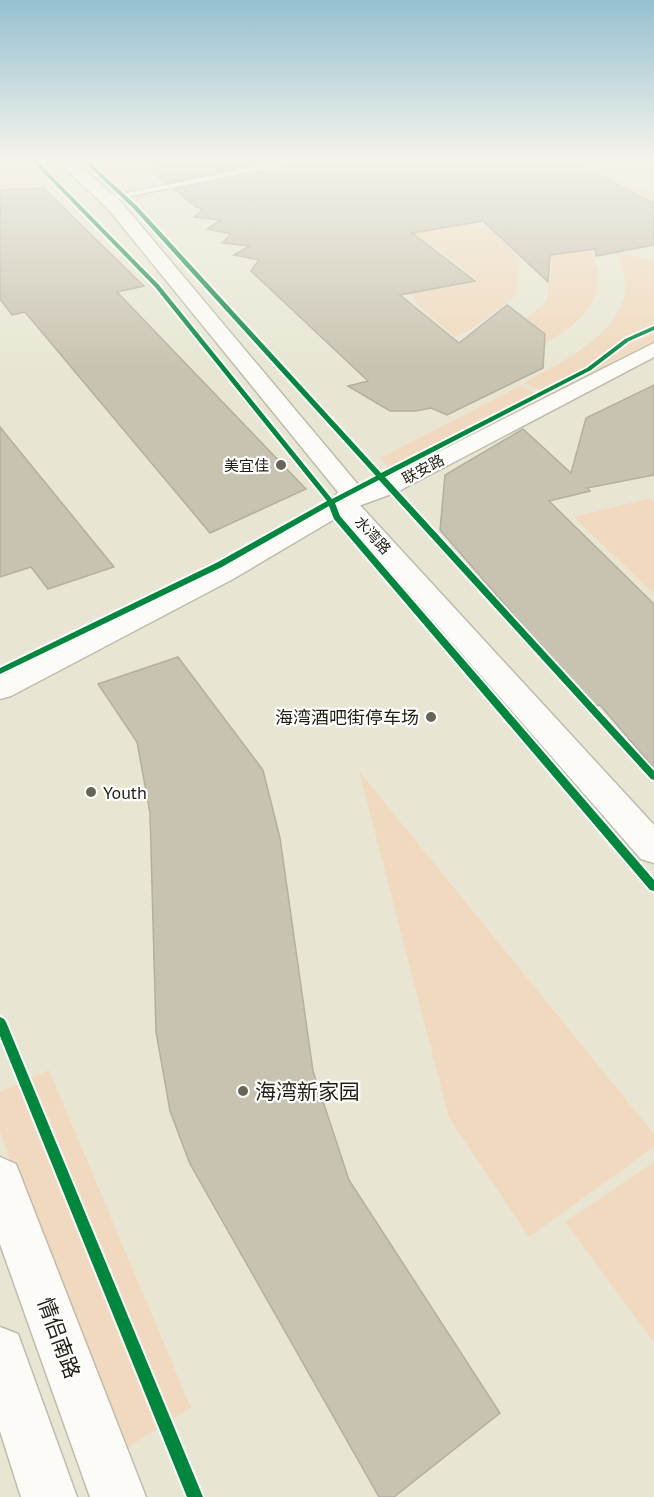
<svg xmlns="http://www.w3.org/2000/svg" width="654" height="1497" font-family="'PT Sans','Noto Sans SC',sans-serif">
<rect width="100%" height="100%" fill="#e8e6d3"/>
<!-- green -->
<g fill="#f0d9be">
<polygon points="0,160 19,160 42,182 19,189 0,189"/>
<polygon points="68,160 105,160 150,198 117,205"/>
<polygon points="585,161 654,192 654,202 578,162"/>
<polygon points="373,209 452,215 465,224 492,230 520,260 515,296 473,328 455,337 419,306 411,293 364,254 400,248 451,288 479,281 430,243 415,241"/>
<path d="M520 230 589 246C592 256 598 267 598 277 599 318 551 340 521 357L491 348 547 301 552 260Z"/>
<path d="M615 252 654 261V347L555 398 524 383C572 357 654 318 615 252Z"/>
<polygon points="520,386 546,398 398,478 380,458"/>
<polygon points="651,498 654,502 654,594 574,517"/>
<polygon points="359,771 654,1134 654,1147 529,1237 449,1118"/>
<polygon points="49,1070 191,1408 118,1453 0,1132 0,1092"/>
<polygon points="654,1162 654,1342 565,1222"/>
</g>
<!-- building -->
<g fill="#c8c2b0" stroke="#b3afa1" stroke-width="1.5">
<polygon points="149,160 278,160 166,183 150,170 159,168"/>
<polygon points="310,160 554,160 563,165 576,163 654,203 654,245 596,256 595,249 550,255 548,282 483,221 412,233 475,281 400,295 459,343 507,305 545,334 543,368 447,415 431,408 416,411 390,411 348,386 368,381 251,271 259,260 234,255 249,246 222,243 231,234 207,229 221,220 194,217 203,209 196,207 174,189"/>
<polygon points="43,188 144,286 117,292 306,489 210,533 25,312 12,315 0,299 0,190"/>
<polygon points="654,385 654,475 587,488 590,491 549,501 654,604 654,768 600,705 594,707 440,530 445,475 523,429 571,473 586,418"/>
<polygon points="0,427 114,567 48,589 31,567 0,577"/>
<polygon points="178,657 263,770 280,838 313,1071 349,1180 500,1413 394,1497 379,1497 190,1164 170,1111 156,1032 150,813 137,742 98,684"/>
</g>
<g fill="none" stroke-linecap="round" stroke-linejoin="round">
<!-- service casing -->
<g stroke="#bebcad" stroke-width="3">
<polygon id="service" points="290,160 308,160 106,201 101,198"/>
</g>
<!-- minor casing -->
<g stroke="#bebcad" stroke-width="3">
<polygon id="minor" points="654,343 654,357 397,492 353,508 233,579 11,696 0,699 0,676 213,567 335,498 379,482"/>
</g>
<!-- tertiary casing -->
<g stroke="#bebcad" stroke-width="3">
<polygon id="tertiary" points="57,160 74,160 121,202 360,487 364,492 357,502 654,825 654,863 641,859 335,508 331,503 338,492 109,210"/>
</g>
<!-- trunk casing -->
<g stroke="#bebcad" stroke-width="3">
<g id="trunk">
<polygon points="0,1157 16,1164 146,1497 90,1497 0,1244"/>
<polygon points="0,1327 18,1334 77,1497 21,1497 0,1431"/>
</g>
</g>
<!-- service -->
<use href="#service" fill="#fcfbf8" fill-rule="evenodd"/>
<!-- minor -->
<use href="#minor" fill="#fcfbf8" fill-rule="evenodd"/>
<!-- tertiary -->
<use href="#tertiary" fill="#fcfbf8" fill-rule="evenodd"/>
<!-- trunk -->
<use href="#trunk" fill="#fcfbf8" fill-rule="evenodd"/>
<!-- cycleway casing -->
<g stroke="#fff" stroke-width="4">
<g id="cycleway">
<polygon points="31,160 36,160 159,285 332,499 376,476 133,208 82,160 87,160 137,206 381,473 587,368 625,339 654,326 654,330 629,341 591,370 385,477 654,771 654,780 651,779 379,480 335,503 340,516 654,880 654,891 650,890 334,519 329,506 222,567 0,674 0,668 216,563 327,501 155,287"/>
<polygon points="0,1017 4,1019 6,1022 203,1497 187,1497 0,1036"/>
</g>
</g>
<!-- cycleway -->
<use href="#cycleway" fill="#00873e" fill-rule="evenodd"/>
</g>
<!-- sky -->
<linearGradient id="sky" x2="0" y2="1"><stop stop-color="#96c0d1"/><stop offset="0.43" stop-color="#f5f4eb"/><stop offset="1" stop-color="#f5f4eb" stop-opacity="0"/></linearGradient>
<rect width="654" height="370" fill="url(#sky)"/>
<!-- markers -->
<g fill="#676556" stroke="#fff" stroke-width="2">
<circle cx="281" cy="465" r="6"/>
<circle cx="431" cy="717" r="6"/>
<circle cx="91" cy="792" r="6"/>
<circle cx="243" cy="1091" r="6"/>
</g>
<g text-anchor="middle" dominant-baseline="central" stroke-width="4.5" stroke-linejoin="round" paint-order="stroke">
<!-- far-poi labels -->
<g font-size="15" fill="#211f13" stroke="#fff" text-anchor="end">
<text x="269" y="465">美宜佳</text>
</g>
<!-- far-street labels -->
<g font-size="15" fill="#211f13" stroke="#fff">
<text transform="translate(423 469) rotate(-28)">联安路</text>
<text transform="translate(373 535) rotate(48)">水湾路</text>
</g>
<!-- poi labels -->
<g font-size="18" fill="#211f13" stroke="#fff" text-anchor="end">
<text x="419" y="717">海湾酒吧街停车场</text>
<text x="103" y="792" text-anchor="start">Youth</text>
</g>
<!-- near-poi labels -->
<g font-size="21" fill="#211f13" stroke="#fff" text-anchor="start">
<text x="255" y="1091">海湾新家园</text>
</g>
<!-- near-street labels -->
<g font-size="21" fill="#211f13" stroke="#fff">
<text transform="translate(59 1338) rotate(70)">情侣南路</text>
</g>
</g>
</svg>
